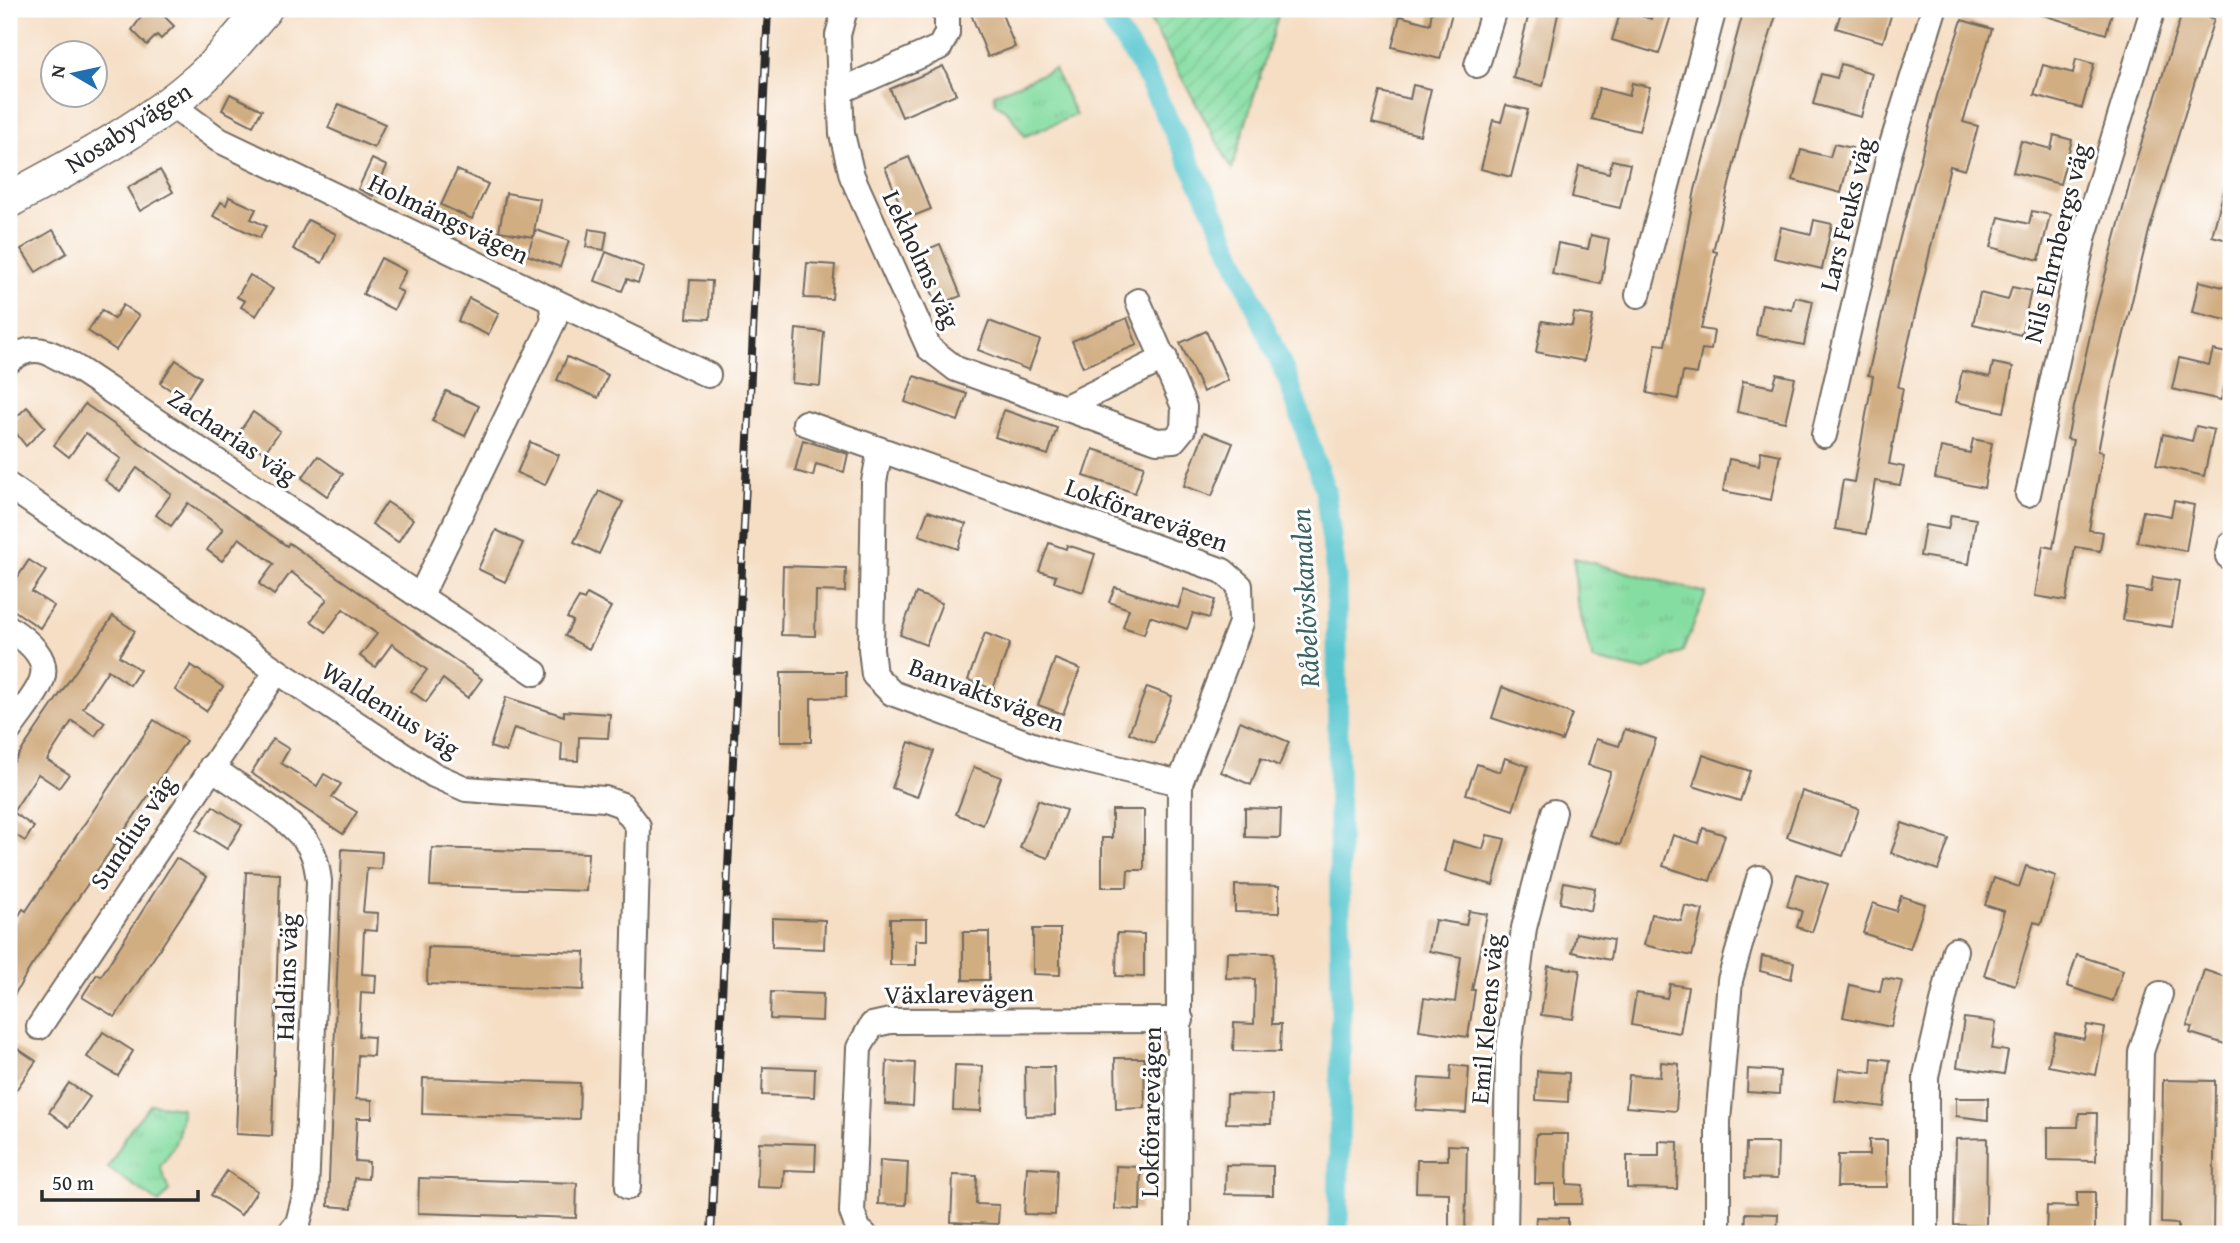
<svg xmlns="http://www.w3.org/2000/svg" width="2240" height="1243" font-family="'Gentium Book Plus',serif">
<defs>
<pattern id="park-tufts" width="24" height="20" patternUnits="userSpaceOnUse" patternTransform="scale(1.75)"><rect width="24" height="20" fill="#86dda2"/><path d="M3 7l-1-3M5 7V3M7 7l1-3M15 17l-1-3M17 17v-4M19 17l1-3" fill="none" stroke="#74be8c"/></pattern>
<pattern id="garden-furrows" width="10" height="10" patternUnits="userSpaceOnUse" patternTransform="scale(1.75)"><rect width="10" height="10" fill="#86dda2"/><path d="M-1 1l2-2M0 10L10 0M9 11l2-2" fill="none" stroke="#74be8c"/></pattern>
</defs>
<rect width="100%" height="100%" fill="#fff"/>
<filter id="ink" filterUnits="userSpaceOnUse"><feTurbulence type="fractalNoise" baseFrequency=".0143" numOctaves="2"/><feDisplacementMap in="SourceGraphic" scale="14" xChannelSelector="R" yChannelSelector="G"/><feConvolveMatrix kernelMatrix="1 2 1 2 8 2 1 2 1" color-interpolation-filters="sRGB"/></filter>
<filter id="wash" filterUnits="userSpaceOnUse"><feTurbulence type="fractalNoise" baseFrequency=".00686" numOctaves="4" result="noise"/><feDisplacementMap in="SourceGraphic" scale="28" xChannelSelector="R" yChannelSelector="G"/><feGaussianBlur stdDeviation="1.57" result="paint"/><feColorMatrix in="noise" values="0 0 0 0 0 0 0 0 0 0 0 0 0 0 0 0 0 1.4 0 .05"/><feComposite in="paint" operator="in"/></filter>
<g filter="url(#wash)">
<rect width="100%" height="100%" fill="#f5dec4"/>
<!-- park -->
<g fill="url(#park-tufts)" stroke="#588466" stroke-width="2">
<polygon points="1054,69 1076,115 1025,136 1008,112 996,104 994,94"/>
<polygon points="1574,558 1706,593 1683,651 1644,671 1593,660 1577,602"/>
<path d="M151 1104 182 1108C181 1132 176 1147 160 1166L169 1191 159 1203 108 1168 130 1129Z"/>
</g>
<!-- garden -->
<polygon fill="url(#garden-furrows)" stroke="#588466" stroke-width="2" points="1144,9 1280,9 1232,169"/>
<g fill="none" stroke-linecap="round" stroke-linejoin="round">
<!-- canal -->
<polyline stroke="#5ac7d0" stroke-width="21" points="1103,9 1142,67 1215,214 1289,382 1325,490 1336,575 1341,1000 1338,1234"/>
</g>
<g id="blocks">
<!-- building -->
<g fill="#d1ad82">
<polygon points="147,9 157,9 174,26 161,39 157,35 147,45 132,30"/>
<polygon points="969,9 1000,9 1015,47 988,57"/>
<polygon points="1432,9 1452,13 1440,59 1392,47 1400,16 1430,24"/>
<polygon points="1530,9 1559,9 1543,86 1513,78"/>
<polygon points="1653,9 1673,9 1659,54 1612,40 1621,10 1651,19"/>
<polygon points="1744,9 1778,9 1748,106 1713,251 1717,252 1701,329 1714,331 1711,350 1702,349 1697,374 1683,372 1678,399 1647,393 1656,344 1665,345 1695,190"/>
<polygon points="1842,9 1893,9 1883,42 1836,28"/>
<polygon points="2036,9 2113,9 2106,34 2036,13"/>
<polygon points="2183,10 2214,19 2149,231 2112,383 2098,451 2103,452 2089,530 2103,532 2100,551 2075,547 2066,601 2035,596 2043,546 2053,548 2073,440 2067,439 2095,313 2136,160"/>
<polygon points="1962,20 1992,29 1963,122 1978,126 1970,156 1965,170 1950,166 1898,387 1903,388 1889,464 1904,467 1900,485 1875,481 1866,534 1835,529 1843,480 1854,482 1873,376 1868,375 1897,249 1937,96"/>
<polygon points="2076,59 2094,64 2082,108 2034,95 2043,65 2073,73"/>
<polygon points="1841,64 1872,73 1861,117 1813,104 1821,74 1837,78"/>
<polygon points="943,66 956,94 902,117 890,89"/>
<polygon points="1632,83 1650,87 1639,131 1592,119 1599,88 1629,96"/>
<polygon points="1413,85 1431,89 1420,135 1372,123 1380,92 1410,99"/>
<polygon points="230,94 262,110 253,126 222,110"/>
<polygon points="339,104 385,124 374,148 328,128"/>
<polygon points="1506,105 1528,110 1511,177 1481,169 1493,120 1501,122"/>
<polygon points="2054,135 2072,140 2060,184 2013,172 2021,141 2051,149"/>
<polygon points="1834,144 1852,148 1841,193 1793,180 1801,150 1830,157"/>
<polygon points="909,157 931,209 906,219 885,167"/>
<polygon points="372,159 387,166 373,196 358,189"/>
<polygon points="1612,160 1630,164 1620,208 1572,197 1579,166 1609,173"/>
<polygon points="160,170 173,192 140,211 127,188"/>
<polygon points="457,170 488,184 472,219 441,205"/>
<polygon points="2226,183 2231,184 2231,241 2212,236"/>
<polygon points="506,193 540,199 533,237 499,231"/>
<polygon points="229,197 256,209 251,219 266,226 260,238 213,216 221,202 226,205"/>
<polygon points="2032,211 2050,215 2039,260 1991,247 1999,217 2029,224"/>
<polygon points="308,220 336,234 322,263 293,249"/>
<polygon points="1814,220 1832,224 1822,269 1774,258 1781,227 1811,234"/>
<polygon points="589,229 607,232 604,250 586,247"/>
<polygon points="53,230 67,253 36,272 21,249"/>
<polygon points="536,230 569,241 560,267 527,255"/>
<polygon points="1591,235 1609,239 1601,284 1552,274 1558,243 1588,249"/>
<polygon points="940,244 961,296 937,305 916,254"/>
<polygon points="606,252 644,267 638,283 627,279 622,291 595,281"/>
<polygon points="381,258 406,271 396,289 403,292 394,310 363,294"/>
<polygon points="807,263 835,265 832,299 804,298"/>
<polygon points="250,275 273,289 256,316 241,307 245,301 237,297"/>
<polygon points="690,280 712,281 710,319 687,318"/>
<polygon points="2199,281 2231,289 2231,321 2192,312"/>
<polygon points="2012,287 2031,291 2021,335 1973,324 1980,293 2008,300"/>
<polygon points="1795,297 1813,301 1804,345 1756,335 1762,304 1792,310"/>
<polygon points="469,298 499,313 488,335 458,321"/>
<polygon points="123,305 139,316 116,350 88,331 102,310 114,319"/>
<polygon points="1574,313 1593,316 1584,361 1536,352 1542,321 1572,326"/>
<polygon points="1127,318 1137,345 1083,367 1072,341"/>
<polygon points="989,321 1040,340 1029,370 978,350"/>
<polygon points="796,329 824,332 820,386 792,383"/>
<polygon points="1206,331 1228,380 1203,392 1180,343"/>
<polygon points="2213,350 2231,354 2221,400 2172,389 2179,358 2209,365"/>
<polygon points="567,357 608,375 598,398 557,380"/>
<polygon points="176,360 201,377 186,400 160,383"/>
<polygon points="1993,363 2013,367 2004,412 1956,402 1962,371 1990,377"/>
<polygon points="1777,374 1795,378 1785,422 1737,412 1743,381 1773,387"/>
<polygon points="914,376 967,394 958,421 905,402"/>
<polygon points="446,391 479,406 465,436 432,421"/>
<polygon points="85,404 287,546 289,543 482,679 468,698 443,679 426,702 411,691 427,670 392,644 375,667 360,656 377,634 343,609 326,632 311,621 327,599 291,572 274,595 259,584 274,564 239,538 222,561 207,550 223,529 188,503 171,526 156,515 171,494 137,468 120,491 105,480 121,459 86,433 69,457 54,445"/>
<polygon points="27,407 45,427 26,446 9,424"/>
<polygon points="1004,410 1057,428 1048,455 995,437"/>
<polygon points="253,412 280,431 264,453 238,434"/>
<polygon points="2196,426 2214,430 2204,476 2156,465 2163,434 2192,441"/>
<polygon points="1204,432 1233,443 1212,496 1184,486"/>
<polygon points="1973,439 1992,443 1984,488 1935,478 1941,447 1970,453"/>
<polygon points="803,440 848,454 844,472 816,464 813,476 795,471"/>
<polygon points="530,442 559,455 545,485 517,473"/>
<polygon points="1093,449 1144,466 1135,493 1084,476"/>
<polygon points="1761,451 1780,455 1771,500 1723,491 1729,459 1759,465"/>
<polygon points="318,456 343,474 327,496 302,478"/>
<polygon points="599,491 623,502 599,554 574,542"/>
<polygon points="2174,501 2194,505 2186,551 2137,542 2143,511 2171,516"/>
<polygon points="387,502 413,519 398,542 372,524"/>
<polygon points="928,511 966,524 958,549 919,535"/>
<polygon points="1951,515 1976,519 1969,564 1920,556 1925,525 1948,529"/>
<polygon points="496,530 523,543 505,582 478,569"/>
<polygon points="1049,543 1066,549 1067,545 1095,554 1083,592 1054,582 1056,576 1039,571"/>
<polygon points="29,560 46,571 32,592 54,606 40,628 9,607 9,590"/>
<polygon points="783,566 846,568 845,592 816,591 815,636 781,635"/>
<polygon points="2153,577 2179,581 2172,627 2123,620 2128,588 2151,592"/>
<polygon points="1115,587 1178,608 1184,589 1215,600 1209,618 1193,613 1187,629 1150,616 1144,634 1123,627 1129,609 1109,602"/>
<polygon points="916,593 942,603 926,645 900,635"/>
<polygon points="587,594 611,607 589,649 565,636 573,621 567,618 579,598 584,600"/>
<polygon points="113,616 135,631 119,656 140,670 130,685 108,670 83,708 105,722 95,736 72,721 47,760 69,774 59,788 38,774 13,812 34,827 25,841 9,831 9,769"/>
<polygon points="985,633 1010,643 993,689 968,680"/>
<polygon points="1055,659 1080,669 1063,714 1038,705"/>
<polygon points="191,665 223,687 206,711 175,690"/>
<polygon points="781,672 846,672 846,697 811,698 811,742 781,742"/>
<polygon points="1147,687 1172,696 1154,743 1129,733"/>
<polygon points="1502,687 1572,714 1562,741 1492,718"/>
<polygon points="506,697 564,716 564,711 610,714 608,738 579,737 578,761 561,760 562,743 514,728 506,752 490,747"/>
<polygon points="154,720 186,741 30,968 9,1004 9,931 23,909 26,911"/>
<polygon points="1240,721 1289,742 1279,766 1261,758 1251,785 1221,772"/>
<polygon points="1625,729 1656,739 1620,845 1589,835 1611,772 1588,765 1596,739 1619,746"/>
<polygon points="273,739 289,749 281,763 317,786 324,774 341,784 332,797 357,812 343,834 251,773"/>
<polygon points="909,742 934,751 917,797 892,788"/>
<polygon points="1703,755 1750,771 1740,801 1693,786"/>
<polygon points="1505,758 1528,766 1513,810 1466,794 1477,764 1500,772"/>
<polygon points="974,767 1001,777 983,825 956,814"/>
<polygon points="1802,791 1859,809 1843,856 1787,837"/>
<polygon points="1038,800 1066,810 1048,858 1020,848"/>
<polygon points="213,806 242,825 227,849 197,830"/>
<polygon points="1245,808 1281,809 1280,838 1245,837"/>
<polygon points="1112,810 1144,810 1144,870 1128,870 1127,887 1102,887 1102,838 1112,838"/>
<polygon points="1902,823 1949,839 1938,870 1891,853"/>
<polygon points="1703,828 1725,835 1710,881 1663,866 1673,835 1698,843"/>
<polygon points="1487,835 1505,839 1493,885 1445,872 1453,841 1483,849"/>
<polygon points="432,848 588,853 586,891 430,886"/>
<polygon points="342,849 382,852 381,869 367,868 363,912 378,913 377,931 364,930 362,974 376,975 375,993 361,992 359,1036 374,1037 373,1056 358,1055 356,1099 372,1100 372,1118 357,1118 355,1161 369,1162 368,1179 354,1178 352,1208 328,1206"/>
<polygon points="176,858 207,877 115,1017 82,997 97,974 101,976"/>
<polygon points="2026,866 2056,876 2041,924 2034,922 2015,985 1984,975 2004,911 1985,905 1994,878 2019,887"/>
<polygon points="246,872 280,874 272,1136 236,1134"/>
<polygon points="1797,874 1828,884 1812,932 1797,927 1802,911 1787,906"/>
<polygon points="1564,882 1595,888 1591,911 1560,903"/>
<polygon points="1235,885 1279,886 1279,913 1235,912"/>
<polygon points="1901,896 1925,904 1910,949 1863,933 1873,903 1896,911"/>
<polygon points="1685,906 1703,910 1692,956 1644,945 1651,914 1681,921"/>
<polygon points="1469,911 1487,914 1472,990 1475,990 1468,1037 1419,1030 1424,998 1455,1002 1461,957 1429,951 1435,920 1466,925"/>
<polygon points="772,918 825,920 824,949 772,947"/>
<polygon points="890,919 927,919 927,940 916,940 916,965 890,965"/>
<polygon points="1033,929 1060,929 1060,975 1033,974"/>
<rect x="963" y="932" width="26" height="48"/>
<polygon points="1117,933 1144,934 1144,977 1116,976"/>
<polygon points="1576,933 1613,940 1610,960 1572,952"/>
<polygon points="428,947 585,952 584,990 427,984"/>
<polygon points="1227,952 1274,953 1272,1024 1281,1024 1280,1052 1233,1051 1234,1023 1254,1024 1255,979 1226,978"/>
<polygon points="2077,955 2123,970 2113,1001 2067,986"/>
<polygon points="1762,956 1794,962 1791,979 1760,971"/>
<polygon points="1548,966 1580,970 1573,1019 1541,1015"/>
<polygon points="2204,970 2231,979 2231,1046 2190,1033 2192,1027 2187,1026"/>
<polygon points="1883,978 1902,981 1891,1027 1843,1017 1850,985 1880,992"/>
<polygon points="1670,984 1688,987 1680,1033 1631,1025 1636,993 1667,998"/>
<polygon points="771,992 823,994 822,1021 770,1019"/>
<polygon points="1964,1018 1996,1022 1992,1049 2008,1051 2004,1074 1957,1067"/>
<polygon points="2087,1025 2105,1028 2096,1075 2048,1066 2055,1033 2084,1039"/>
<polygon points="103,1032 133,1051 118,1076 87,1057"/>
<polygon points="15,1047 36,1061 9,1100 9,1056"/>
<polygon points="1115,1058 1144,1058 1145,1108 1116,1109"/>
<polygon points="1872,1058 1890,1060 1884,1107 1835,1101 1839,1069 1871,1073"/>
<polygon points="887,1061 915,1063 913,1106 885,1104"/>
<polygon points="1661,1062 1679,1064 1676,1111 1626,1107 1629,1075 1660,1077"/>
<polygon points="955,1065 983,1066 981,1111 953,1110"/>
<polygon points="1451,1065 1469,1067 1466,1113 1416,1110 1419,1078 1450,1080"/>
<polygon points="763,1067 815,1069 814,1097 762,1095"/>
<polygon points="1025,1067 1054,1067 1055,1115 1026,1116"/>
<polygon points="1748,1069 1780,1071 1779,1094 1747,1092"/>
<polygon points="1537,1071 1569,1073 1568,1102 1536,1100"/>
<polygon points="423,1078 580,1083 579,1119 422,1114"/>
<polygon points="2163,1080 2215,1081 2213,1234 2178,1234 2178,1224 2161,1223"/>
<polygon points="69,1083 90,1097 69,1127 49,1112"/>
<polygon points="1227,1094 1272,1095 1271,1124 1226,1123"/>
<polygon points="1956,1098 1988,1098 1988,1120 1956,1116"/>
<polygon points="2079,1113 2097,1113 2096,1161 2048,1160 2048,1127 2078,1127"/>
<polygon points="1536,1134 1568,1134 1567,1184 1583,1185 1582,1204 1555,1204 1555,1184 1535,1184"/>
<polygon points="1987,1138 1986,1226 1954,1225 1956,1139"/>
<polygon points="1869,1140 1887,1140 1887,1187 1837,1187 1838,1155 1869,1155"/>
<polygon points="1659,1141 1678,1142 1677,1189 1627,1188 1627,1156 1659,1156"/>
<polygon points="759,1142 816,1144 815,1171 784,1170 783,1188 757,1187"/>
<polygon points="1746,1143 1778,1143 1777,1179 1745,1178"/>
<polygon points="1448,1145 1467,1146 1465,1233 1449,1232 1449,1193 1416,1192 1417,1160 1448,1160"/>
<polygon points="880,1160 908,1162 906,1205 878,1204"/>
<polygon points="1226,1165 1273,1166 1273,1195 1225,1194"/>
<polygon points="1116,1166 1141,1167 1140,1210 1115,1209"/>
<polygon points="1027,1167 1057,1169 1055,1215 1024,1214"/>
<polygon points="227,1171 257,1191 241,1215 211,1195"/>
<polygon points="953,1175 977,1176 976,1204 999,1205 998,1224 951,1222"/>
<polygon points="419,1178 577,1183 576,1218 418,1213"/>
<polygon points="2077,1192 2095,1192 2095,1234 2046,1234 2047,1206 2077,1207"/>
<polygon points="1746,1213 1778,1214 1777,1234 1745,1234"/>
<polygon points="1536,1217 1568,1218 1568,1234 1535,1234"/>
</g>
</g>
</g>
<g filter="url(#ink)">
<use href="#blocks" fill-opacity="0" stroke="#726a61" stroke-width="2"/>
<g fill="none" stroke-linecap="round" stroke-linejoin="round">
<!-- street casing -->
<g stroke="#726a61" stroke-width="28">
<g id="street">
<polyline points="845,9 838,35 840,91 842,134 852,176 929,348 956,369 1157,441 1174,440 1183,429 1184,407 1138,301"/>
<polyline points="1477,65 1494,9"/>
<polyline points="840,91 940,47 947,33 947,14 941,9"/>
<polyline points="170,104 219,140 708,375"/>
<polyline points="1638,295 1714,9"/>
<path d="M9 361C35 339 53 354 78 369L535 673"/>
<polyline points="1064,408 1165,358"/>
<polyline points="805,423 1223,571 1240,586 1241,623 1180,783 1178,1234"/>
<polyline points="1824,435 1890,151 1934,9"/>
<polyline points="880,450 874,482 871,649 874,675 892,693 1054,753 1180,783"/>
<polyline points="9,486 277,671 434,775 466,789 605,799 622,805 638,826 628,1187"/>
<polyline points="2028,494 2084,235 2153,9"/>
<polyline points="2228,556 2231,544"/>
<polyline points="420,597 554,320 551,301"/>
<path d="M9 628C67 667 41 684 9 730"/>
<path d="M211 767C242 790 281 811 305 840 315 852 317 867 319 881L306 1192 298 1223 289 1234"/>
<polyline points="39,1027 277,671"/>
<polyline points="864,1234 859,1231 852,1212 859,1048 872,1025 890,1021 1181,1020"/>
<polyline points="1505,1234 1508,1056 1524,928 1554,812"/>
<polyline points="1718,1234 1718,1121 1730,980 1759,878"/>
<polyline points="1926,1234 1926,1076 1955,950"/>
<polyline points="2137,1234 2141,1052 2160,994"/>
</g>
</g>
<!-- secondary casing -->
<g stroke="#726a61" stroke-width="38">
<path id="secondary" d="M9 200C75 164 142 130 199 80 223 59 243 33 264 9"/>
</g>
<!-- street -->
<use href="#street" stroke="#fff" stroke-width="24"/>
<!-- secondary -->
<use href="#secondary" stroke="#fff" stroke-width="35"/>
<!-- rail casing -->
<g stroke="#2b2b2b" stroke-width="8">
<polyline id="rail" points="711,1234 768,9"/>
</g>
<!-- rail -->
<use href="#rail" stroke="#fff" stroke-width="5" stroke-dasharray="16" stroke-linecap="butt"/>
</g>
</g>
<g text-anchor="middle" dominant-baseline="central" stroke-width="6" stroke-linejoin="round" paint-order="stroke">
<!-- street labels -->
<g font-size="26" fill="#2b2b2b" stroke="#fff">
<text transform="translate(128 127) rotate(-33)">Nosabyvägen</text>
<text transform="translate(1846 214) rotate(-76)">Lars Feuks väg</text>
<text transform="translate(449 218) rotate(26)">Holmängsvägen</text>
<text transform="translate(2056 243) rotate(-76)">Nils Ehrnbergs väg</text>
<text transform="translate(922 259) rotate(65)">Lekholms väg</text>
<text transform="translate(233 436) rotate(34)">Zacharias väg</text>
<text transform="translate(1147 514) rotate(20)">Lokförarevägen</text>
<text transform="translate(987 694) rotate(21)">Banvaktsvägen</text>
<text transform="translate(391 709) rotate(32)">Waldenius väg</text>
<text transform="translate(132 832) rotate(-56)">Sundius väg</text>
<text transform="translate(286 977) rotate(-88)">Haldins väg</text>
<text transform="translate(959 993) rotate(-1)">Växlarevägen</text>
<text transform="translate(1486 1019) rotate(-85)">Emil Kleens väg</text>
<text transform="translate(1150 1112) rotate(-89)">Lokförarevägen</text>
</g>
<!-- water labels -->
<g font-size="28" font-style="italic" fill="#3b6265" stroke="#fff">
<text transform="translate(1304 598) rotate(-93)">Råbelövskanalen</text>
</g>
</g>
<!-- margin -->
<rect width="2240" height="1243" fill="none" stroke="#fff" stroke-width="35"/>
<!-- north arrow -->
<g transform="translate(74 74) rotate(279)"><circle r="33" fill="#ffffff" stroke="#aaaaaa" stroke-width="2"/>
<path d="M0-5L12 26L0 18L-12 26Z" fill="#1f6fb2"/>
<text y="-10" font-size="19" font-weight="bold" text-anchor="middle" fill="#2b2b2b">N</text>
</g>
<!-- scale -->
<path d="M42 1190v10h156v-10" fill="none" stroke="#2b2b2b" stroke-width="3.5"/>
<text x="52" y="1190" font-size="21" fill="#2b2b2b" stroke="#ffffff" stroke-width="5" paint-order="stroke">50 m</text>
</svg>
